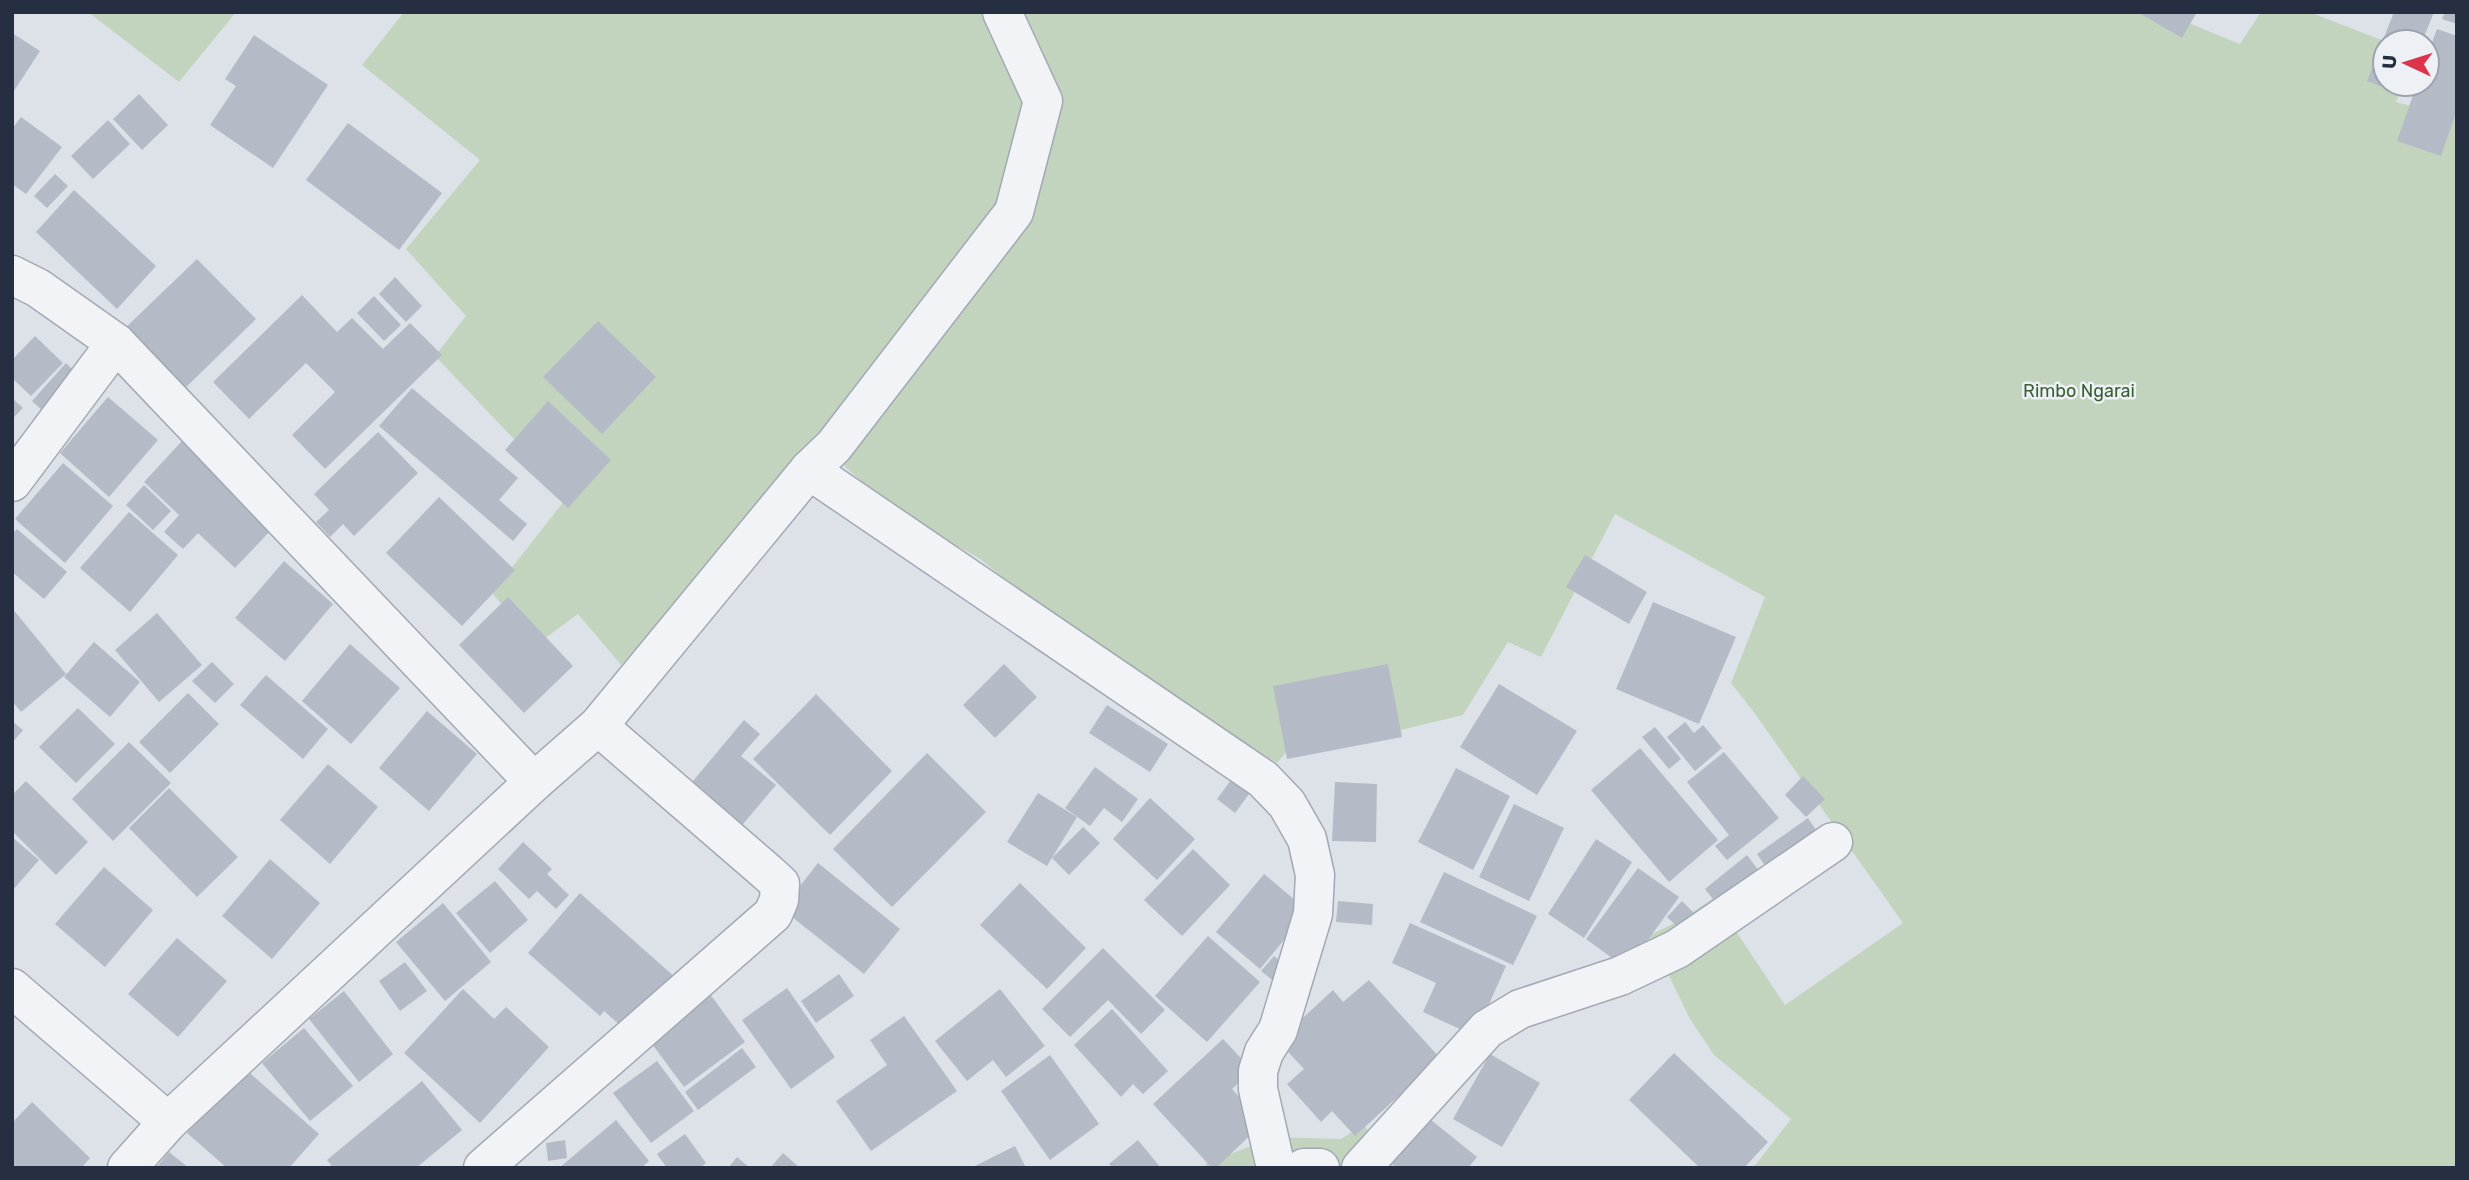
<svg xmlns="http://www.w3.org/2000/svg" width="2469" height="1180" font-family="Rubik,sans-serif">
<rect width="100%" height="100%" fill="#dde2e9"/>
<!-- green -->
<g fill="#c3d4be">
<polygon points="88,12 236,12 179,82"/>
<polygon points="404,12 2146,12 2191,24 2240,44 2261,12 2309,12 2387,42 2385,42 2385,84 2403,84 2396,102 2457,118 2457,1168 1753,1168 1791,1119 1714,1055 1690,1019 1670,978 1644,938 1679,921 1714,898 1785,1005 1903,923 1753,711 1731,683 1765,597 1615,514 1541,657 1508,642 1463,715 1388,733 1288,750 1277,763 1254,748 1210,728 1037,605 980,559 896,511 843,465 827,447 773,498 621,665 578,614 537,644 492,593 568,496 435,356 466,316 406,249 480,160 362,65"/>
<polygon points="1363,1125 1404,1168 1207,1168 1205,1164 1261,1142 1267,1137 1341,1139"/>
</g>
<!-- building -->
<g fill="#b4bbc6">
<polygon points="2137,12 2197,12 2182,38"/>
<polygon points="2394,12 2434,12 2422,42 2385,42 2385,84 2405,84 2401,94 2367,81"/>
<polygon points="2445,12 2457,12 2457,24 2442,19"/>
<polygon points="2437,29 2457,36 2457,110 2441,156 2397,141 2417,84 2427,84 2427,56"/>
<polygon points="12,33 40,51 12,94"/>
<polygon points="254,35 328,85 273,168 210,125 236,86 225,79"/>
<polygon points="139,94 168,125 142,150 113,119"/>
<polygon points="21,117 62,147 26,194 12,184 12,129"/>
<polygon points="108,120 130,144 93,179 71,156"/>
<polygon points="348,123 442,193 399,250 306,180"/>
<polygon points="55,174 68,186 47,208 34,196"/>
<polygon points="74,190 156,266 117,309 36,232"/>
<polygon points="197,259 256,319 180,393 121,332"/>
<polygon points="395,277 422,306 406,322 379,294"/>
<polygon points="302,295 337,332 352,318 383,349 410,323 442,355 325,469 292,435 335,392 306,363 249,419 213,382"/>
<polygon points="374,296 401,325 384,341 357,313"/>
<polygon points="598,321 656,377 602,434 543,377"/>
<polygon points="35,336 63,363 31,396 12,378 12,360"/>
<polygon points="66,363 76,373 43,411 32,401"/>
<polygon points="412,388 518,478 499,500 527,524 513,541 379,426"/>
<polygon points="108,397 158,440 109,497 60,453"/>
<polygon points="12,398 23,408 12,419"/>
<polygon points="548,401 611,460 568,508 505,450"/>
<polygon points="378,432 418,473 354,536 343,524 330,537 316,522 329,510 314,494"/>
<polygon points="182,441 274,527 235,568 198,533 183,549 164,532 179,515 144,482"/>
<polygon points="63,463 113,506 65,563 15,519"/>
<polygon points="144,485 171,511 153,530 126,505"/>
<polygon points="439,497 515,570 462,626 386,553"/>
<polygon points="129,512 178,555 130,612 80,568"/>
<polygon points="17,529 67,572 44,599 12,572 12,534"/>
<polygon points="1585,555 1647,592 1629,624 1566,587"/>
<polygon points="284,561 333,604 285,661 235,618"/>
<polygon points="508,597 573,666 524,713 459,645"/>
<polygon points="1653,602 1736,637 1699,724 1616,689"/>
<polygon points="12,608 66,674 21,712 12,701"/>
<polygon points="157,613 202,665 159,702 115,650"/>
<polygon points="94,642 140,682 110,717 64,677"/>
<polygon points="350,644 400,688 351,744 302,701"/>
<polygon points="212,662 234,684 215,703 192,681"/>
<polygon points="1004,664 1037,697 995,738 963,705"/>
<polygon points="1388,664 1402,737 1287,759 1273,686"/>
<polygon points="266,675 328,729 303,759 240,705"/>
<polygon points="1499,684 1577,731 1537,795 1460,747"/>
<polygon points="188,693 219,724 170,773 139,742"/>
<polygon points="816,694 892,771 830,835 753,759"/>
<polygon points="1107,705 1168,744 1150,772 1089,733"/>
<polygon points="78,708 115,744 76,783 39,747"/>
<polygon points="427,711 477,754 429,811 379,768"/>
<polygon points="744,720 760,734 741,756 776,785 738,830 688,787"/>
<polygon points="12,721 23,730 12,743"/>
<polygon points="1685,722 1694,733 1703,725 1722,748 1695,771 1667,737"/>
<polygon points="1655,727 1681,759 1669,769 1642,737"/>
<polygon points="129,742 171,783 113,841 72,799"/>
<polygon points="1640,748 1718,840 1669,882 1591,790"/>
<polygon points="1724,752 1779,818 1727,860 1715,846 1729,835 1687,782"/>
<polygon points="927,753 986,812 892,907 833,849"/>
<polygon points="328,764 378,807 330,864 280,820"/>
<polygon points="1095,767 1138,799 1122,822 1104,808 1090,826 1065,808"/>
<polygon points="1456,768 1510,796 1473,870 1418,842"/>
<polygon points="1803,776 1825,799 1806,817 1785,795"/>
<polygon points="1231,780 1249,794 1235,813 1217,799"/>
<polygon points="26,781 88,842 56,875 12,831 12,795"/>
<polygon points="1335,782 1377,784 1376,842 1332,841"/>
<polygon points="169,788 238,857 197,897 129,828"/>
<polygon points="1038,793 1077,817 1047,866 1007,842"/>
<polygon points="1150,798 1195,839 1157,880 1113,839"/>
<polygon points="1514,804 1564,828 1529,901 1479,877"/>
<polygon points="1808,818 1824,842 1773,877 1757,854"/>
<polygon points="1083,827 1100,843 1069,875 1052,858"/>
<polygon points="12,837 39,860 12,891"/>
<polygon points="1596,839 1632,862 1584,938 1548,914"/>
<polygon points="523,842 552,869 547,874 569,895 556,909 537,891 529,899 498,869"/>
<polygon points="1193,849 1230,885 1182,936 1144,900"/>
<polygon points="1747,855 1765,879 1723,912 1705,889"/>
<polygon points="270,859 320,903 272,959 222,916"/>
<polygon points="818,863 900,929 864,974 782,909"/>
<polygon points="104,867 153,910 105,967 55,924"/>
<polygon points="1638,868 1679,897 1627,969 1586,939"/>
<polygon points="1444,872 1537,916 1513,965 1420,922"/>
<polygon points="1264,874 1308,911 1260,969 1216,932"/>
<polygon points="495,881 528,920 490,953 456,913"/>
<polygon points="1020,883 1086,948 1047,989 980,925"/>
<polygon points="580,893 677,979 629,1033 604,1011 600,1016 528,953"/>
<polygon points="1338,901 1373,904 1372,925 1336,922"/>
<polygon points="1682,901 1702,921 1687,936 1667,917"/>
<polygon points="443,903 491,962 445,1001 396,942"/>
<polygon points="1410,923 1506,966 1475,1036 1423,1012 1436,983 1392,963"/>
<polygon points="1208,936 1260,982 1207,1042 1155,996"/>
<polygon points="177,938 227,981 178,1037 128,994"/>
<polygon points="1103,948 1165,1010 1141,1034 1108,1000 1070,1037 1042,1009"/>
<polygon points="1274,956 1292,971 1280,986 1261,971"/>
<polygon points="405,962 427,991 400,1011 379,981"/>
<polygon points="839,974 854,996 816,1023 801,1001"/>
<polygon points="1369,980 1440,1058 1355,1136 1332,1111 1321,1122 1287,1084 1304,1069 1278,1041 1333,990 1343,1002"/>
<polygon points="787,988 835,1057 791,1089 742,1020"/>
<polygon points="463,989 494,1019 506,1007 549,1047 480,1123 404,1053"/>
<polygon points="1000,989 1045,1046 1006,1077 993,1060 967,1081 935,1041"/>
<polygon points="344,991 393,1054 359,1082 309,1019"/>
<polygon points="710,994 745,1042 684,1087 649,1040"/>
<polygon points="1112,1009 1168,1071 1143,1094 1133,1084 1121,1097 1074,1045"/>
<polygon points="904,1016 957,1091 871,1151 836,1101 887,1065 870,1040"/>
<polygon points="304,1028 353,1086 310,1121 262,1063"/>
<polygon points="1223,1039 1252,1070 1232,1089 1263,1123 1216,1168 1212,1168 1153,1104"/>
<polygon points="742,1048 756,1067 698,1110 685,1092"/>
<polygon points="1674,1053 1768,1142 1744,1168 1700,1168 1629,1100"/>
<polygon points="1490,1054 1540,1083 1502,1147 1453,1119"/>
<polygon points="1050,1055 1099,1124 1050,1160 1001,1091"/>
<polygon points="657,1061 694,1111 651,1143 613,1093"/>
<polygon points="244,1068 319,1134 289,1168 227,1168 187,1133"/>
<polygon points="422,1081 462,1130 416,1168 333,1168 327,1160"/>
<polygon points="32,1102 90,1158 83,1166 85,1168 12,1168 12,1123"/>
<polygon points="1420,1111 1477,1157 1468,1168 1398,1168 1384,1156"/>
<polygon points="616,1120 649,1161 641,1168 559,1168"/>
<polygon points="685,1134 706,1163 700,1168 667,1168 657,1154"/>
<polygon points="565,1140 567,1158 548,1161 546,1143"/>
<polygon points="1138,1140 1161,1168 1113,1168 1109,1164"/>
<polygon points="1015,1146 1026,1168 971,1168"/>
<polygon points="169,1152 189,1168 156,1168"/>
<polygon points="783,1153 800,1168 770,1168"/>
<polygon points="737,1157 750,1168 728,1168"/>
</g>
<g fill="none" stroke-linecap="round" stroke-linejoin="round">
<!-- street casing -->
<g stroke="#a2a9b3" stroke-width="41">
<g id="street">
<polyline points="12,275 38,288 116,343 534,782"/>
<polyline points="809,470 1263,779 1287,804 1307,839 1315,875 1313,914 1278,1030 1264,1052 1258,1071 1258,1089 1276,1168"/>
<polyline points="12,482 116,343"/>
<polyline points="12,988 168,1122"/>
<polyline points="127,1168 168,1122 534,782 598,726 809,470 834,446 1014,212 1043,101 1002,12"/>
<polyline points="483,1168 773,914 779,900 780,884 768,873 598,726"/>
<polyline points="1304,1168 1320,1168"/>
<polyline points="1361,1168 1487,1029 1520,1009 1620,976 1677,949 1833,842"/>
</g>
</g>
<!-- street -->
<use href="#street" stroke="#f1f3f7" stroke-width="38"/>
</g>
<g text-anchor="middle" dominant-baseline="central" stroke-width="5" stroke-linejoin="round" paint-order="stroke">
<!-- park labels -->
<g font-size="18" fill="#395e31" stroke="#edf1f6">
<text x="2079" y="391">Rimbo Ngarai</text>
</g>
</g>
<!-- border -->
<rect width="2469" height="1180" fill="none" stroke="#252f41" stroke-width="28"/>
<!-- north arrow -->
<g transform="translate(2406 63) rotate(274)"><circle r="33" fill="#edf1f6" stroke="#9da3ae" stroke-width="2"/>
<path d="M0-5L12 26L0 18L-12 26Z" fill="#dc354b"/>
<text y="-10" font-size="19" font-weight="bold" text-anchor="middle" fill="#252f41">U</text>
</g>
</svg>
